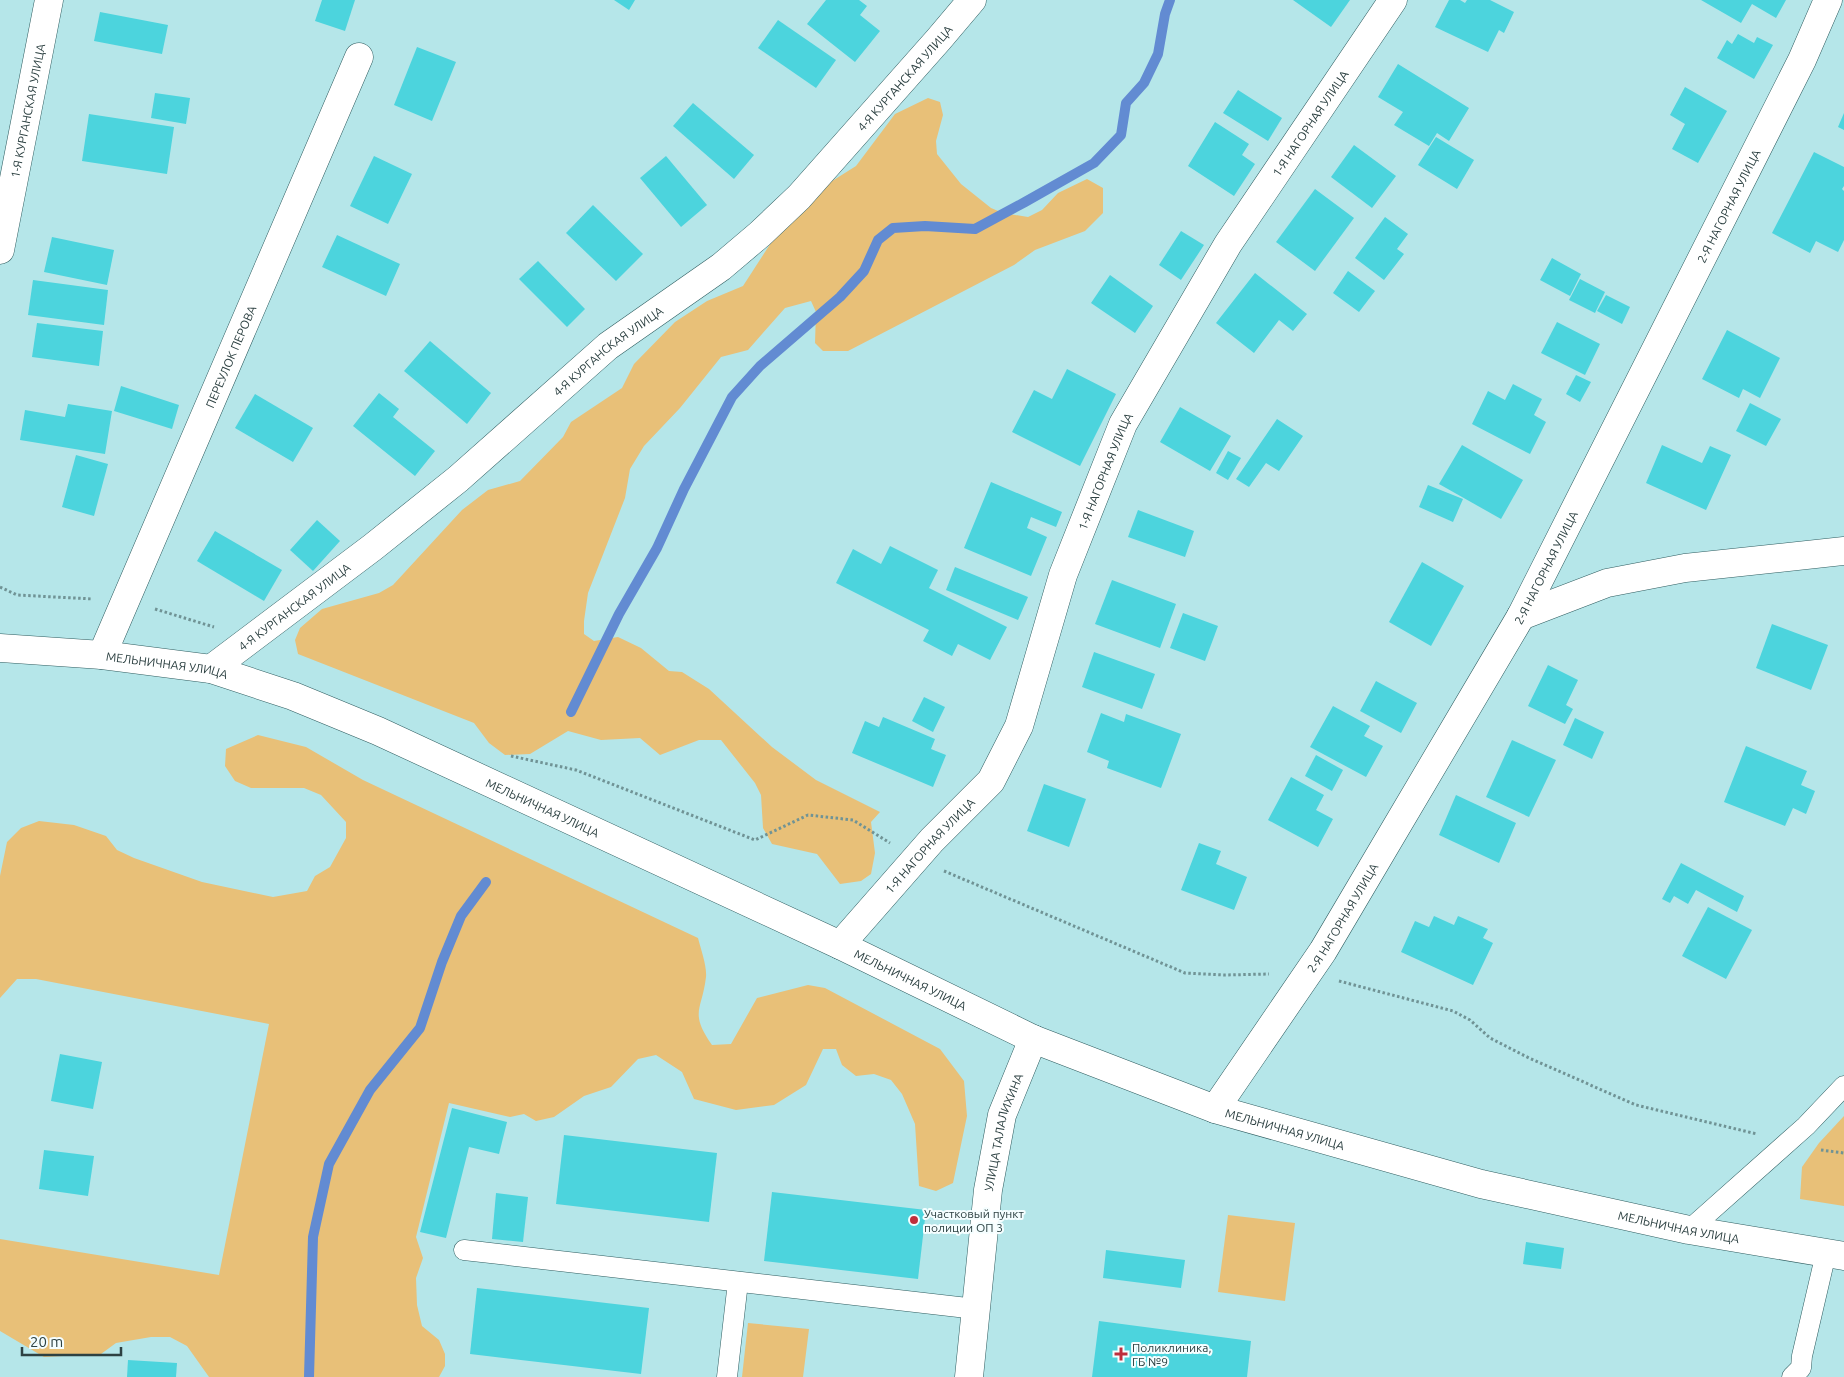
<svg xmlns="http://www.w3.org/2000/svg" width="1844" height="1377" font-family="Ubuntu,sans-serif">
<rect width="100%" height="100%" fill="#b5e6e9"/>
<!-- green -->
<g fill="#e8c078">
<polygon points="928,98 940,102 943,115 936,141 937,154 961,184 991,208 1003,213 1028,217 1042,210 1058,193 1087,179 1103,188 1103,213 1085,231 1035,250 1014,265 848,351 823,351 815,343 816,312 811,301 785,308 748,350 721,357 680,408 644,446 630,469 625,498 588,593 584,621 584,634 594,641 618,637 641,648 669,671 682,672 709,689 772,747 816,780 880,812 871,822 875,853 871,874 861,881 840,884 817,854 772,844 763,828 761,795 755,783 721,740 699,740 660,755 640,738 601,740 568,731 530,754 505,755 489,743 474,723 298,654 295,640 300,628 322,609 379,593 393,585 462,510 488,490 520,481 563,437 571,422 622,388 634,364 675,322 707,301 743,286 787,218 829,183 856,166 895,114"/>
<path d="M258 735 306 747 363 780 698 938C701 950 707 966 706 977 702 1011 689 1012 712 1045L731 1044 757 998 808 985 825 988 940 1049 964 1081 967 1116 953 1183 936 1191 919 1186 915 1124 902 1094 891 1080 874 1074 856 1076 842 1065 836 1049H823L806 1085 774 1105 736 1110 694 1099 682 1072 656 1055 638 1059 611 1087 584 1096 554 1117 536 1121 524 1114 510 1117 449 1103 416 1237 423 1258 416 1278 417 1305 422 1326 439 1340 445 1354V1366L439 1377H209L187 1346 170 1337H151L116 1343 101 1354 44 1357 0 1331V1239L219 1275 269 1024 36 979H17L0 998V876L7 842 21 828 39 821 74 825 106 836 117 850 134 858 202 882 273 897 307 891 315 876 330 867 346 838V822L321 795 304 788H251L235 781 225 766 226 749Z"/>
<polygon points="1844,1116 1844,1206 1800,1199 1802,1167 1819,1143"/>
<polygon points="1228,1215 1295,1223 1285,1301 1218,1292"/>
<polygon points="748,1323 809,1329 803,1377 742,1377"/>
</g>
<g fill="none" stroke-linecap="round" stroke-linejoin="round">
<!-- stream -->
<g stroke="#628bd2" stroke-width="10">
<polyline points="571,712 619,614 657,548 684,489 732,397 760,366 840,297 864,271 878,240 893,228 925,226 975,229 1025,202 1094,163 1121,135 1126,103 1144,83 1158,54 1165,14 1170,0"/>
<polyline points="309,1377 313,1237 329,1164 370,1090 420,1028 442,962 461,916 486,882"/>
</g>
</g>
<!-- building -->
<g fill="#4cd4dd">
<polygon points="322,0 355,0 345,31 315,21"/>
<polygon points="614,0 635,0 629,10"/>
<polygon points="826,0 859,0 867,6 860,15 880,31 855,62 807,24"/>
<polygon points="1293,0 1350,0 1331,27"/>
<polygon points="1449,0 1460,0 1465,3 1467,0 1490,0 1514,12 1504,33 1499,30 1488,52 1435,27"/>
<polygon points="1701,0 1786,0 1776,18 1752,4 1741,23"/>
<polygon points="100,12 168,25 162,54 94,41"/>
<polygon points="778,20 836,60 816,88 758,48"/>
<polygon points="1738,34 1754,43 1757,37 1773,45 1754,79 1717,58 1727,40 1732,44"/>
<polygon points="417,47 456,62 432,121 394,105"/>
<polygon points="1398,64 1469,108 1449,141 1437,133 1429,146 1394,125 1403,112 1378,97"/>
<polygon points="1685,87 1727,111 1698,163 1672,149 1685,124 1670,115"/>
<polygon points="1238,90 1282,118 1268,141 1223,113"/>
<polygon points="155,93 190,98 186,124 151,118"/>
<polygon points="693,103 754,155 734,179 673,126"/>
<polygon points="1844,113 1844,130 1838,127"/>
<polygon points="89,114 174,127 167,174 82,161"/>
<polygon points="1215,122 1249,144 1242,155 1255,164 1234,196 1188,166"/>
<polygon points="1436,137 1474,160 1457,189 1418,165"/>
<polygon points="1354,145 1396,176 1372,208 1331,177"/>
<polygon points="1814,152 1844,167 1844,186 1842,189 1844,191 1844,240 1838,252 1816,241 1810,253 1772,233"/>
<polygon points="374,156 412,174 388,224 350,206"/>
<polygon points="666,156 707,205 681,227 640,178"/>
<polygon points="1315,189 1354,218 1315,271 1276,242"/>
<polygon points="593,205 643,254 616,281 566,233"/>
<polygon points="1385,217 1408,234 1397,249 1404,254 1384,280 1355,258"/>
<polygon points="1181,231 1204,245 1181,280 1159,265"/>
<polygon points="337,235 400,264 386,296 322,267"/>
<polygon points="52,237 114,250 107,285 44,272"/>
<polygon points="1552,258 1581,274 1570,296 1540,280"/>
<polygon points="538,261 585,309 567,327 519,279"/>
<polygon points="1348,271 1375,291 1359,312 1333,293"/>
<polygon points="1255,273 1307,314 1293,331 1279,320 1254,353 1216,323"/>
<polygon points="1110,275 1153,306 1135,333 1091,303"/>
<polygon points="1580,279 1605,292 1595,313 1569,300"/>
<polygon points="33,280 108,290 104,325 28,315"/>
<polygon points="1606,295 1630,307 1622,324 1597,311"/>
<polygon points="1557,322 1600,344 1585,375 1541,353"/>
<polygon points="37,323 103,331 99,366 32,357"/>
<polygon points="1727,330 1780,358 1760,398 1743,389 1739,398 1702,379"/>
<polygon points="430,341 491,393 467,424 404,371"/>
<polygon points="1067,369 1116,394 1080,466 1012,432 1034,390 1052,399"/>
<polygon points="1576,375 1591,382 1580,402 1566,394"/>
<polygon points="1513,384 1542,399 1534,415 1546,422 1530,454 1472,424 1488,391 1505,400"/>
<polygon points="121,386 179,405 172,429 114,411"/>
<polygon points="379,393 399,409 393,417 435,451 415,476 353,426"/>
<polygon points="255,394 313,428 293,462 235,428"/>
<polygon points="1750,403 1781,419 1766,446 1736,431"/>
<polygon points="68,404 112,411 105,454 20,440 25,410 65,417"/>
<polygon points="1180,407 1231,436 1210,471 1160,442"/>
<polygon points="1277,419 1303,436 1279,471 1266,463 1249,487 1236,479"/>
<polygon points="1462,445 1523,480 1501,519 1439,484"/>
<polygon points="1662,445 1702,463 1710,446 1731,455 1706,510 1646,483"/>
<polygon points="1228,451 1241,458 1228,480 1216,473"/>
<polygon points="76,455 108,464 94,516 62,507"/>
<polygon points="991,482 1062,512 1056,527 1031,517 1027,528 1047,537 1031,576 964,548"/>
<polygon points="1428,485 1463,499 1453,522 1419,507"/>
<polygon points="1138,510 1194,531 1185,557 1128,537"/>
<polygon points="317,520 340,541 313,571 290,550"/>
<polygon points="215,531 282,570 264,601 197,561"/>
<polygon points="890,546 938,570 929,588 1007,627 990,660 958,644 952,656 923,641 929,630 836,583 853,549 881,564"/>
<polygon points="1422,562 1464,586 1431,646 1389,622"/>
<polygon points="955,567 1028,597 1018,620 946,590"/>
<polygon points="1112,580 1176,604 1160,648 1095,624"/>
<polygon points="1183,613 1218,626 1205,661 1170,648"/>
<polygon points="1772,624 1828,645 1811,690 1756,668"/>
<polygon points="1094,652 1155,674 1142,709 1082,687"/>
<polygon points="1548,665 1578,680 1566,705 1573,709 1565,724 1528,706"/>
<polygon points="1376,681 1417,703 1401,733 1360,711"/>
<polygon points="924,697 945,707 933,732 912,721"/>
<polygon points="1333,706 1370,726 1364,736 1383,746 1366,777 1310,747"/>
<polygon points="1101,713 1124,722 1126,714 1181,734 1161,788 1107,768 1109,761 1087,752"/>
<polygon points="883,717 935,739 931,749 946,755 933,787 852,753 865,721 879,727"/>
<polygon points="1575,718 1604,732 1592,759 1563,745"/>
<polygon points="1512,740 1556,760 1529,817 1486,797"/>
<polygon points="1746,746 1807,771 1801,785 1815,791 1806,814 1793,808 1785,826 1724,802"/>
<polygon points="1316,755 1343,770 1332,791 1305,776"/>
<polygon points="1291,777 1324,795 1316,810 1333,819 1318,847 1268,820"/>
<polygon points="1044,784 1086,799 1069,847 1027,831"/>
<polygon points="1456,795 1516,823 1499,863 1439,835"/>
<polygon points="1199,843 1221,851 1216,864 1247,877 1234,910 1181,890"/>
<polygon points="1681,863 1744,896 1737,912 1696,890 1688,904 1674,896 1670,903 1662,899"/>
<polygon points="1708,907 1752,930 1726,979 1682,956"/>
<polygon points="1434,916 1454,925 1458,916 1488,929 1483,938 1493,943 1473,985 1401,952 1415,921 1429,927"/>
<polygon points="60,1054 102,1062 93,1109 51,1101"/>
<polygon points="452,1108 507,1122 499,1154 469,1147 446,1238 420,1232"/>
<polygon points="564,1135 717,1153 709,1222 556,1204"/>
<polygon points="44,1150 94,1156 88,1196 39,1189"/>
<polygon points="772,1192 926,1210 918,1279 764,1261"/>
<polygon points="496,1193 528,1197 523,1242 492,1239"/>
<polygon points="1526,1242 1564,1248 1561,1269 1523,1264"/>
<polygon points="1106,1250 1185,1260 1181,1288 1103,1278"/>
<polygon points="477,1288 649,1308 641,1374 470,1354"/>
<polygon points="1099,1321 1251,1341 1247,1377 1092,1377"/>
<polygon points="128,1360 177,1363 176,1377 127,1377"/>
</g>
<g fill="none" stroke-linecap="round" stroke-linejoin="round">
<!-- service casing -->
<g stroke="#2f5d60" stroke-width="21">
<g id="service">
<polyline points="1689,1230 1806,1126 1844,1086"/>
<polyline points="464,1250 976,1309"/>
<polyline points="727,1377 738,1282"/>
<polyline points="1792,1377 1801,1368 1802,1356 1826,1253"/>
</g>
</g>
<!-- minor casing -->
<g stroke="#2f5d60" stroke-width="29">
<g id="minor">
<path id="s1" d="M0 250 49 0"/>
<polyline points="1521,616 1607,583 1685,568 1844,551"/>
<path id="s2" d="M102 655 359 57"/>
<path id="s3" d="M211 669 373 547 458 479 608 346 721 267 760 234 799 197 939 39 972 0"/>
<path id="s4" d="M840 945 932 840 991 781 1019 726 1063 575 1123 424 1228 244 1393 0"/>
<path id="s5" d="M1215 1109 1323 951 1521 616 1802 60 1828 0"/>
</g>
</g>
<!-- primary casing -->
<g stroke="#2f5d60" stroke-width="29">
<g id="primary">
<path id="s6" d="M0 648 102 655 211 669 293 696 378 731 840 945 1033 1039 1215 1109 1481 1184 1689 1230 1844 1256"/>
<path id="s7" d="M969 1377 988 1190 1002 1115 1033 1039"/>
</g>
</g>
<!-- path -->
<g stroke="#709395" stroke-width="3" stroke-dasharray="2.5 2.5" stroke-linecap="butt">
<polyline points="0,587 17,595 93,599"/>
<polyline points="155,609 214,627"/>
<polyline points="511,756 576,770 755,840 808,815 853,820 890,843"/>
<polyline points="944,871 1185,973 1225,975 1269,974"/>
<polyline points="1339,981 1453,1011 1470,1020 1490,1038 1529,1058 1636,1105 1757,1134"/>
<polyline points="1821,1150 1844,1153"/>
</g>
<!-- service -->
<use href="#service" stroke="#fff" stroke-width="20"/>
<!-- minor -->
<use href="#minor" stroke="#fff" stroke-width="28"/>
<!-- primary -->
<use href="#primary" stroke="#fff" stroke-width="28"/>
</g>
<!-- markers -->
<g fill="#be2e3c" stroke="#f5feff" stroke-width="2">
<circle cx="914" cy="1220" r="5"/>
<path d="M1118.5 1346.5h5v5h5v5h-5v5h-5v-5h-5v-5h5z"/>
</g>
<g text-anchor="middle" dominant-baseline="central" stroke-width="4" stroke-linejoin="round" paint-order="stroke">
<!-- street labels -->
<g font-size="12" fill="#2d4142" stroke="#f5feff">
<text stroke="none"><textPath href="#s3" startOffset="914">4-Я КУРГАНСКАЯ УЛИЦА</textPath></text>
<text stroke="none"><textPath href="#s1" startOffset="142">1-Я КУРГАНСКАЯ УЛИЦА</textPath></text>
<text stroke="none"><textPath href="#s4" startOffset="959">1-Я НАГОРНАЯ УЛИЦА</textPath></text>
<text stroke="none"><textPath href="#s5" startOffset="1040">2-Я НАГОРНАЯ УЛИЦА</textPath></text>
<text stroke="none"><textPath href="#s3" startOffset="509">4-Я КУРГАНСКАЯ УЛИЦА</textPath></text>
<text stroke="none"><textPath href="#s2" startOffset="325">ПЕРЕУЛОК ПЕРОВА</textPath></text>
<text stroke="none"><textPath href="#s4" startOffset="554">1-Я НАГОРНАЯ УЛИЦА</textPath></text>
<text stroke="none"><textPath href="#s5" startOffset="635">2-Я НАГОРНАЯ УЛИЦА</textPath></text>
<text stroke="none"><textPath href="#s3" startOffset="104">4-Я КУРГАНСКАЯ УЛИЦА</textPath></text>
<text stroke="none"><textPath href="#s6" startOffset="168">МЕЛЬНИЧНАЯ УЛИЦА</textPath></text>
<text stroke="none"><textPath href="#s6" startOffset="572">МЕЛЬНИЧНАЯ УЛИЦА</textPath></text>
<text stroke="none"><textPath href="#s4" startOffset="134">1-Я НАГОРНАЯ УЛИЦА</textPath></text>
<text stroke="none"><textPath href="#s5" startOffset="230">2-Я НАГОРНАЯ УЛИЦА</textPath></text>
<text stroke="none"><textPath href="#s6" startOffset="978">МЕЛЬНИЧНАЯ УЛИЦА</textPath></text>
<text stroke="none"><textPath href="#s6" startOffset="1382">МЕЛЬНИЧНАЯ УЛИЦА</textPath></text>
<text stroke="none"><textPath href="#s7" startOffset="248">УЛИЦА ТАЛАЛИХИНА</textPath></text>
<text stroke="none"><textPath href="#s6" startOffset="1788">МЕЛЬНИЧНАЯ УЛИЦА</textPath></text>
</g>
<!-- poi labels -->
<g font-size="12" fill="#2d4142" stroke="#f5feff" text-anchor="start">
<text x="924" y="1213">Участковый пункт<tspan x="924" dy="14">полиции ОП 3</tspan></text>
<text x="1132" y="1347">Поликлиника,<tspan x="1132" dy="14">ГБ №9</tspan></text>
</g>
</g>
<!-- scale -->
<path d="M22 1347v8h99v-8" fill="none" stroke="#2d4142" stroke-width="2.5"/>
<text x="30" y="1347" font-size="15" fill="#2d4142" stroke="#f5feff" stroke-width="4" paint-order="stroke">20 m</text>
</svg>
